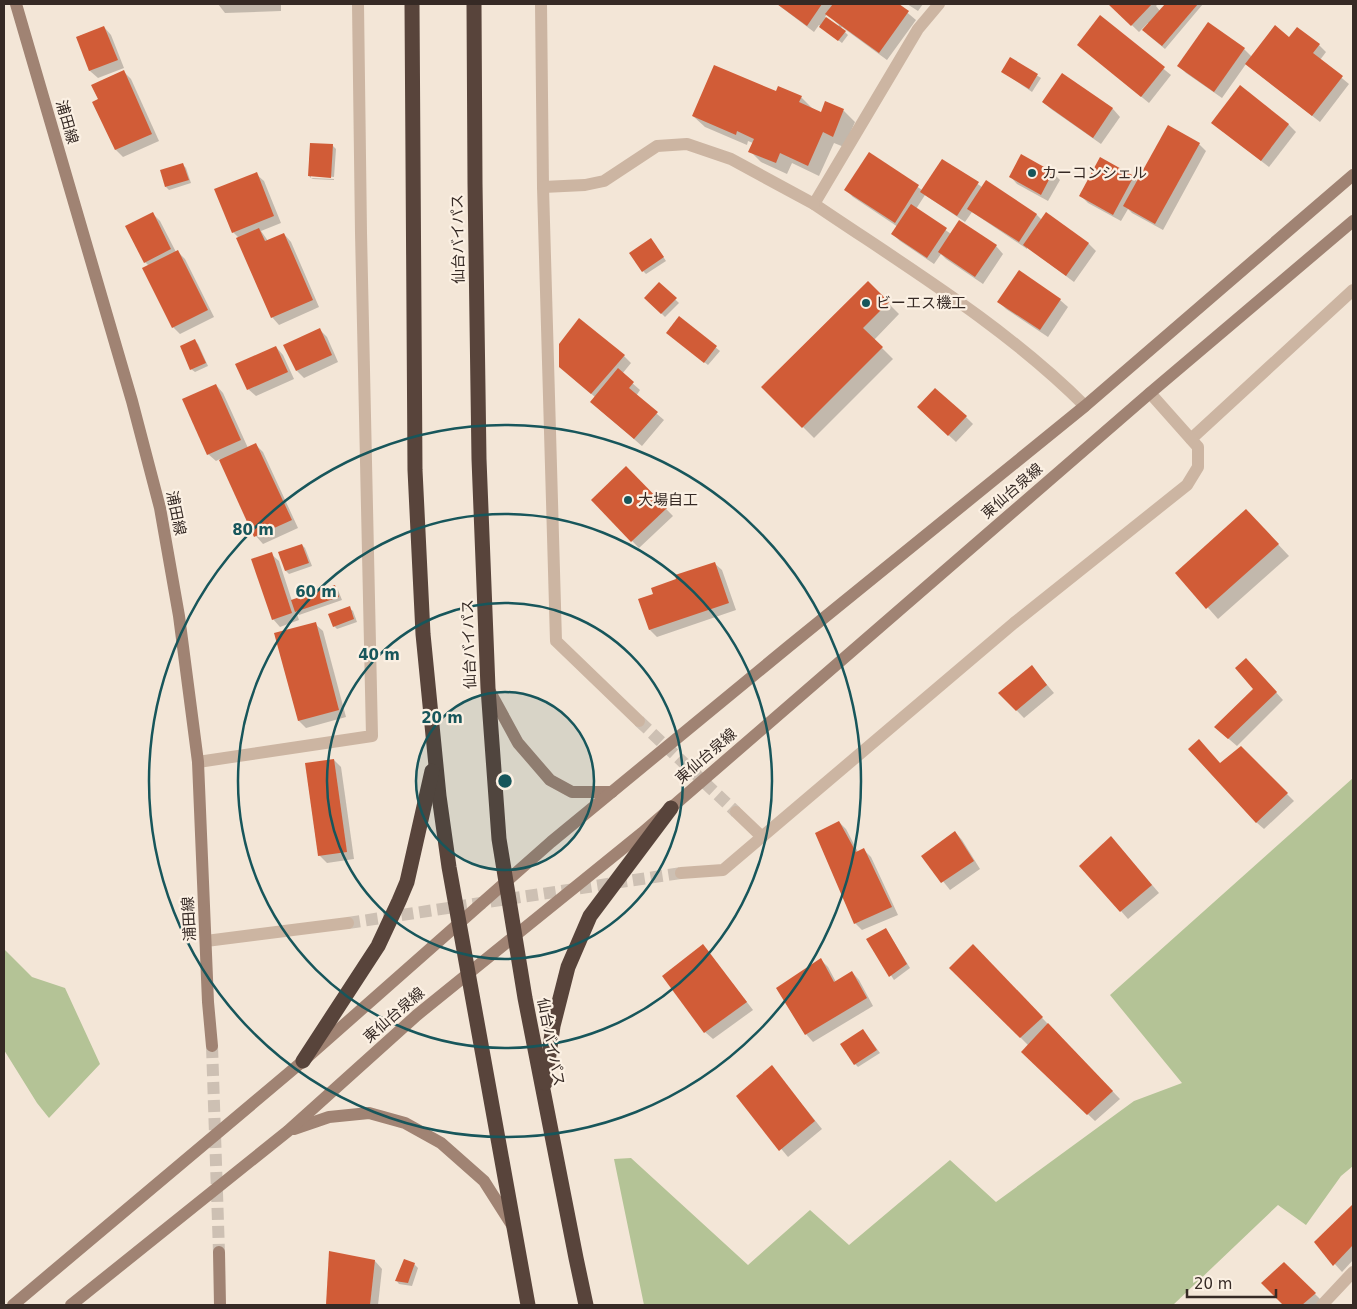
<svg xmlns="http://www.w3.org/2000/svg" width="1357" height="1309" font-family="'DejaVu Sans','Noto Sans JP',sans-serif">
<rect width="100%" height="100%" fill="#f3e6d7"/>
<!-- green -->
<g fill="#b4c396">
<polygon points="1353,778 1353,1166 1341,1176 1306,1225 1278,1205 1173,1305 644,1305 614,1159 631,1158 748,1265 810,1210 849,1245 950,1160 996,1202 1134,1101 1182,1083 1110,995"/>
<polygon points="4,949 32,977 65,988 100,1064 49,1118 37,1103 4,1050"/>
</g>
<!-- shadow -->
<g fill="#0003" fill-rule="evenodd">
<polygon points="218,4 281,4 281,11 225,13"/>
<path d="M777 4H897L916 20 887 60 842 27 841 28 848 35 842 43 819 25 814 32ZM827 14 839 25 838 27 825 17Z"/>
<polygon points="907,4 923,4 918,11"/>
<polygon points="1110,4 1158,4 1156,6 1160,11 1166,4 1203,4 1165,49 1147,34 1149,24 1148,23 1139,32"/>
<polygon points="1100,17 1171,75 1149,103 1078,45"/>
<polygon points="104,27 111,35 124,68 98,78 90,71 77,37"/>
<polygon points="1319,45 1326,52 1320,60 1349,84 1320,122 1246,64 1222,98 1186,73 1179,66 1244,49 1252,57"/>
<polygon points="1011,59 1041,78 1032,92 1003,72"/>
<polygon points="124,72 131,79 159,141 123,157 116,150 100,100"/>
<polygon points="1062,75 1113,109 1120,117 1101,144 1051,109 1043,102"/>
<polygon points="776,93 801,97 812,108 822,114 826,103 844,111 855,122 844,147 834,143 819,176 792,163 787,174 761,162 750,151 753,143 748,141 747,145 705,127 693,116"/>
<polygon points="1212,123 1288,124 1296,132 1269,167"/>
<polygon points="1199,144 1206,151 1163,230 1132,213 1128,209 1121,221 1088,203 1080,195 1100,159 1133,177 1138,182"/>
<polygon points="332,145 336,149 334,177 311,175 311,178 309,176"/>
<polygon points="869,154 922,190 942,160 982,187 986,181 1037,215 1042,220 1089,244 1096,251 1074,282 1027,247 1027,249 972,212 965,222 925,195 916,209 951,234 996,246 1003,254 983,284 946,259 941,254 934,264 900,241 893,234 898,227 853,197 846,190"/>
<polygon points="1021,156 1053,173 1060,180 1048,201 1017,184 1010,176"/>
<polygon points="183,165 186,168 191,183 169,190 166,187"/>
<polygon points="256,174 264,181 281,223 261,231 268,241 284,234 291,242 319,307 279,325 272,317 239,238 233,232"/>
<polygon points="311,178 334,179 334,180 313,179"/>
<polygon points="152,213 160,221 176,252 178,252 185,259 214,317 180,334 173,327 149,266 145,262"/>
<polygon points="654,243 666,261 646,274 643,271"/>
<polygon points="868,283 899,314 874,340 893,359 814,438 763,387"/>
<polygon points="659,284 679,303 665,317 646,298"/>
<polygon points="1060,300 1068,307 1048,337 1006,309 999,302"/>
<polygon points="679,318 720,351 708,365 671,336"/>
<polygon points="320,330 327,337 338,362 304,378 297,371"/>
<polygon points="195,341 198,344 208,366 195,372 191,369"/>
<polygon points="276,347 283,355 294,379 256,396 248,389"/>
<polygon points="624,356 631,363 622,374 640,390 636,396 664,420 642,446 599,409 595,397 568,374"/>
<polygon points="216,385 223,393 248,448 256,445 263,452 298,528 263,544 256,536 220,459 216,461 208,454"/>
<polygon points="926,414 966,417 973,424 956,442"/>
<polygon points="626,468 673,516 639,548 592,500"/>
<polygon points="1257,522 1289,556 1218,619 1177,573"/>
<polygon points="302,545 305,548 312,566 289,574 286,571 279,553"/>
<polygon points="271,554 279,561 292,601 335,587 338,590 342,600 299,615 296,611 299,620 280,627 273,619"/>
<polygon points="714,563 722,570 736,610 657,637 650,630 639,600 655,595 677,580"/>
<polygon points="349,608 353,611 357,622 337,629 334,626"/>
<polygon points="315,624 323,631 346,717 306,728 299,721"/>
<polygon points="1032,667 1054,693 1024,718 1000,693"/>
<polygon points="1253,667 1283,700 1237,746 1223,734 1255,689"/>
<polygon points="1241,748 1294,801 1264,829 1256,822 1220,764"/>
<polygon points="334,760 341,767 354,859 327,863 319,855"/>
<polygon points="839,822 846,829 858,852 864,850 871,857 898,915 862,930 855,923"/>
<polygon points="955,832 962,840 980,869 950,890 923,856"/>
<polygon points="1118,845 1159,893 1128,919 1121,911"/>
<polygon points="886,929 910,968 894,980 868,940"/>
<polygon points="703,945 753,1010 713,1039 705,1032 664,976"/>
<polygon points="973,946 1120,1099 1095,1121 1023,1052 1029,1046 951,968"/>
<polygon points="821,960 828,967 836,982 852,972 859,980 873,1006 813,1042 806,1034"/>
<polygon points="866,1034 880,1053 858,1067 855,1064"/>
<polygon points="772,1067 822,1129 788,1157 738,1097"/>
<polygon points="1353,1206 1353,1260 1342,1272 1315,1242"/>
<polygon points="330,1253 375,1261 382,1269 378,1305 327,1305"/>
<polygon points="1284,1263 1322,1301 1318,1305 1284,1305 1262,1283"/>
<polygon points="414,1264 418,1268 412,1286 399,1284 396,1280"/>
</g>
<!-- building -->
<g fill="#d15c37">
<polygon points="777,4 822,4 807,26"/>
<polygon points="833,4 899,4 909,11 879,53 825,14"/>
<polygon points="1108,4 1152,4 1131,26"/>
<polygon points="1165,4 1198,4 1162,46 1142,30"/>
<polygon points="1100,15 1165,67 1141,97 1077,45"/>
<polygon points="826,17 846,31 838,41 819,27"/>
<polygon points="1208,22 1245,48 1214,92 1177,66"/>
<polygon points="1275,25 1289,37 1297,27 1320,44 1313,53 1343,76 1312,116 1245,64"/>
<polygon points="104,26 118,60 89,71 76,37"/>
<polygon points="1010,57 1038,74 1029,89 1001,72"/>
<polygon points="714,65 776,91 778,86 802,96 799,102 821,112 825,101 844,109 833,137 823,132 808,166 780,153 776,163 748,152 754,139 737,131 736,135 692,116"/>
<polygon points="124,70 152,134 115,150 92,102 98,99 91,85"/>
<polygon points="1062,73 1113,108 1093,138 1042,102"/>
<polygon points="1240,85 1289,124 1261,161 1211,123"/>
<polygon points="1168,125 1200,143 1155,224 1123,206"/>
<polygon points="310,143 333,144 331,178 308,176"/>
<polygon points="869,152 919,185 895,223 844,190"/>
<polygon points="1021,154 1053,172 1041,195 1009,177"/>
<polygon points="1100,157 1134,176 1113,215 1079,196"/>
<polygon points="942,159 979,182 957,216 920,192"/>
<polygon points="183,163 189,180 165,187 160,170"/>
<polygon points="257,172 274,216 232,233 214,189"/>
<polygon points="986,180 1037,214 1019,242 967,209"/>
<polygon points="911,204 947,228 927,258 891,234"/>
<polygon points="153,212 171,249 144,263 125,226"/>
<polygon points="1046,212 1089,243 1066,276 1023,245"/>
<polygon points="959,220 997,245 975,277 938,252"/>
<polygon points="259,228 265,241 284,233 313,300 271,318 236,238"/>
<polygon points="651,238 664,257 642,272 629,253"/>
<polygon points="178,250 208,310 172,328 142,268"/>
<polygon points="1019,270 1061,299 1040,330 997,302"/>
<polygon points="868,281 889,302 863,328 883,347 802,428 761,387"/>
<polygon points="659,282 677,298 661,314 644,298"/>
<polygon points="679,316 717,346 704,363 666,333"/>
<polygon points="579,318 625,355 591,394 559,367 559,344"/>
<polygon points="320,328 332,355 296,371 283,345"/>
<polygon points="195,339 206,363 190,370 180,346"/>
<polygon points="276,346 288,372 247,390 235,364"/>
<polygon points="618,368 634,382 629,388 658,412 634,439 590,402"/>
<polygon points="216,384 241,440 207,455 182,399"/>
<polygon points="935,388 967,416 948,436 917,407"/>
<polygon points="256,443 292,520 254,537 219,460"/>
<polygon points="626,466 667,508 631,542 591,500"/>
<polygon points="1246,509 1279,544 1206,609 1175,573"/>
<polygon points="302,544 309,563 285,571 278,552"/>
<polygon points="272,552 292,613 272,620 251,559"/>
<polygon points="715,562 729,603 649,630 638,599 653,594 651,588 676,579 675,575"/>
<polygon points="335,585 339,597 295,612 291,600"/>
<polygon points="350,606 354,619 333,627 328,614"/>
<polygon points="316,622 339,710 298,721 274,633"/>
<polygon points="1246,658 1277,692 1228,739 1214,727 1253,689 1235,668"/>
<polygon points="1032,665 1047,685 1016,711 998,693"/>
<polygon points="1199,739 1220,763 1241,746 1288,793 1256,823 1188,749"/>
<polygon points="334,759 347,852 318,856 305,763"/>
<polygon points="839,821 856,852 864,848 892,907 854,924 815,833"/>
<polygon points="955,831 974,861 941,883 921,856"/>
<polygon points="1111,836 1152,885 1120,912 1079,866"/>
<polygon points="886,928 907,964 889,977 866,939"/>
<polygon points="703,944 747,1002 704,1033 662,976"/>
<polygon points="973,944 1043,1017 1020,1038 949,968"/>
<polygon points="821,958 834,982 852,971 867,998 805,1035 776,988"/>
<polygon points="1048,1023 1113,1091 1087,1115 1021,1052"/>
<polygon points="863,1029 877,1050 854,1065 840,1044"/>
<polygon points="772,1065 815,1121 779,1151 736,1096"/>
<polygon points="1353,1204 1353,1245 1333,1266 1314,1242"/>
<polygon points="329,1251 375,1260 370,1305 326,1305"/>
<polygon points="404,1259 415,1263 408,1283 395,1281"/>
<polygon points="1284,1262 1316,1293 1302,1305 1283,1305 1261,1283"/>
</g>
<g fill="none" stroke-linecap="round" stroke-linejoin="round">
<!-- street-tunnel -->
<g stroke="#cdc0b3" stroke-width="12" stroke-dasharray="12 6" stroke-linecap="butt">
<polyline points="639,721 736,812"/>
<polyline points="348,923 681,873"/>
</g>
<!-- secondary-tunnel -->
<polyline stroke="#cdc0b3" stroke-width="12" stroke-dasharray="12 6" stroke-linecap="butt" points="212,1046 219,1252"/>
<!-- street -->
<g stroke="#ccb5a2" stroke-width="12">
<polyline points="541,4 543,187"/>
<path d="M939 4 918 29 814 204C907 267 1005 326 1085 406"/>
<polyline points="1191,439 1353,290"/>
<polyline points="639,721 556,641 543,187 585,185 604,181 657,146 687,144 731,159 814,204"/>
<polyline points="198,762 372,736 361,233 358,4"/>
<polyline points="736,812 762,837"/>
<polyline points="681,873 723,870 1014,623 1187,485 1198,467 1198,447 1150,393"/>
<polyline points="206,941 348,923"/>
<polyline points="1322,1305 1353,1272"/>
</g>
<!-- secondary -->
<g stroke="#a08373" stroke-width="12">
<polyline points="16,4 132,401 160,508 179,616 198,762 208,1002 212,1046"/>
<polyline points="488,688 518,743 550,780 572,792 612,792"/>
<polyline points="294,1129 329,1117 369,1113 405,1123 441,1143 484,1181 512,1225"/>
<polyline points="219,1252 220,1305"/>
<polyline points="13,1305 303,1061 551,842 788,647 1085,406 1353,175"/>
<polyline points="71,1305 288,1131 417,1015 642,833 1150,393 1353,221"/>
</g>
<!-- highway -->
<g stroke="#58443b" stroke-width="15">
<polyline points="412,4 415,470 423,634 439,796 449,867 528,1305"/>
<polyline points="474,4 475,183 479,459 488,688 499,839 525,998 576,1258 586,1305"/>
<polyline points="303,1061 378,946 399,901 407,882 432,771"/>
<polyline points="545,1083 553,1026 568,967 590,916 671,808"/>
</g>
</g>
<!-- distance rings -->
<circle cx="505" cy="781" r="89" fill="#17565b" fill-opacity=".12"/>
<g fill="none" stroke="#17565b" stroke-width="2.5">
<circle cx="505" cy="781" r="89"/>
<circle cx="505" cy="781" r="178"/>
<circle cx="505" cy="781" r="267"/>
<circle cx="505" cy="781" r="356"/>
</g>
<!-- markers -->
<g fill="#17565b" stroke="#fbf0e3" stroke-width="2">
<circle cx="1032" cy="173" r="5"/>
<circle cx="866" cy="303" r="5"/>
<circle cx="628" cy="500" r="5"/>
</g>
<g text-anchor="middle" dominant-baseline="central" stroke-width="4.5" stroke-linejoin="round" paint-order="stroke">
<!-- street labels -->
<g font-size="15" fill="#362a25" stroke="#fbf0e3">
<text transform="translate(67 122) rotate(74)">浦田線</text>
<text transform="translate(458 239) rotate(-91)">仙台バイパス</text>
<text transform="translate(1012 491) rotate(-41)">東仙台泉線</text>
<text transform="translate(176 513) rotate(78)">浦田線</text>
<text transform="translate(469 644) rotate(-92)">仙台バイパス</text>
<text transform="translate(706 756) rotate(-41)">東仙台泉線</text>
<text transform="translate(189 919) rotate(-93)">浦田線</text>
<text transform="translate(394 1015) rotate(-41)">東仙台泉線</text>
<text transform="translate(551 1042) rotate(79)">仙台バイパス</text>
</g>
<!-- poi labels -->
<g font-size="15" fill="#362a25" stroke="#fbf0e3" text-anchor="start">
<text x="1042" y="173">カーコンシェル</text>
<text x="876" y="303">ビーエス機工</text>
<text x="638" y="500">大場自工</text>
</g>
</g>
<circle cx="505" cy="781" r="8" fill="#17565b" stroke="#fbf0e3" stroke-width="2.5"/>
<g font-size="15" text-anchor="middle" font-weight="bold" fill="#17565b" stroke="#fbf0e3" stroke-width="4.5" stroke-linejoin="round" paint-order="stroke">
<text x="253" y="535">80 m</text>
<text x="316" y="597">60 m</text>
<text x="379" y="660">40 m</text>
<text x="442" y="723">20 m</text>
</g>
<!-- border -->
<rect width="1357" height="1309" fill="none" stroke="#362a25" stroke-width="10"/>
<!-- scale -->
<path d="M1187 1289v8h89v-8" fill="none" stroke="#362a25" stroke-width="2.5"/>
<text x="1194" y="1289" font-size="15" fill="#362a25" stroke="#fbf0e3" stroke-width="4" paint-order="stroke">20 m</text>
</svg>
